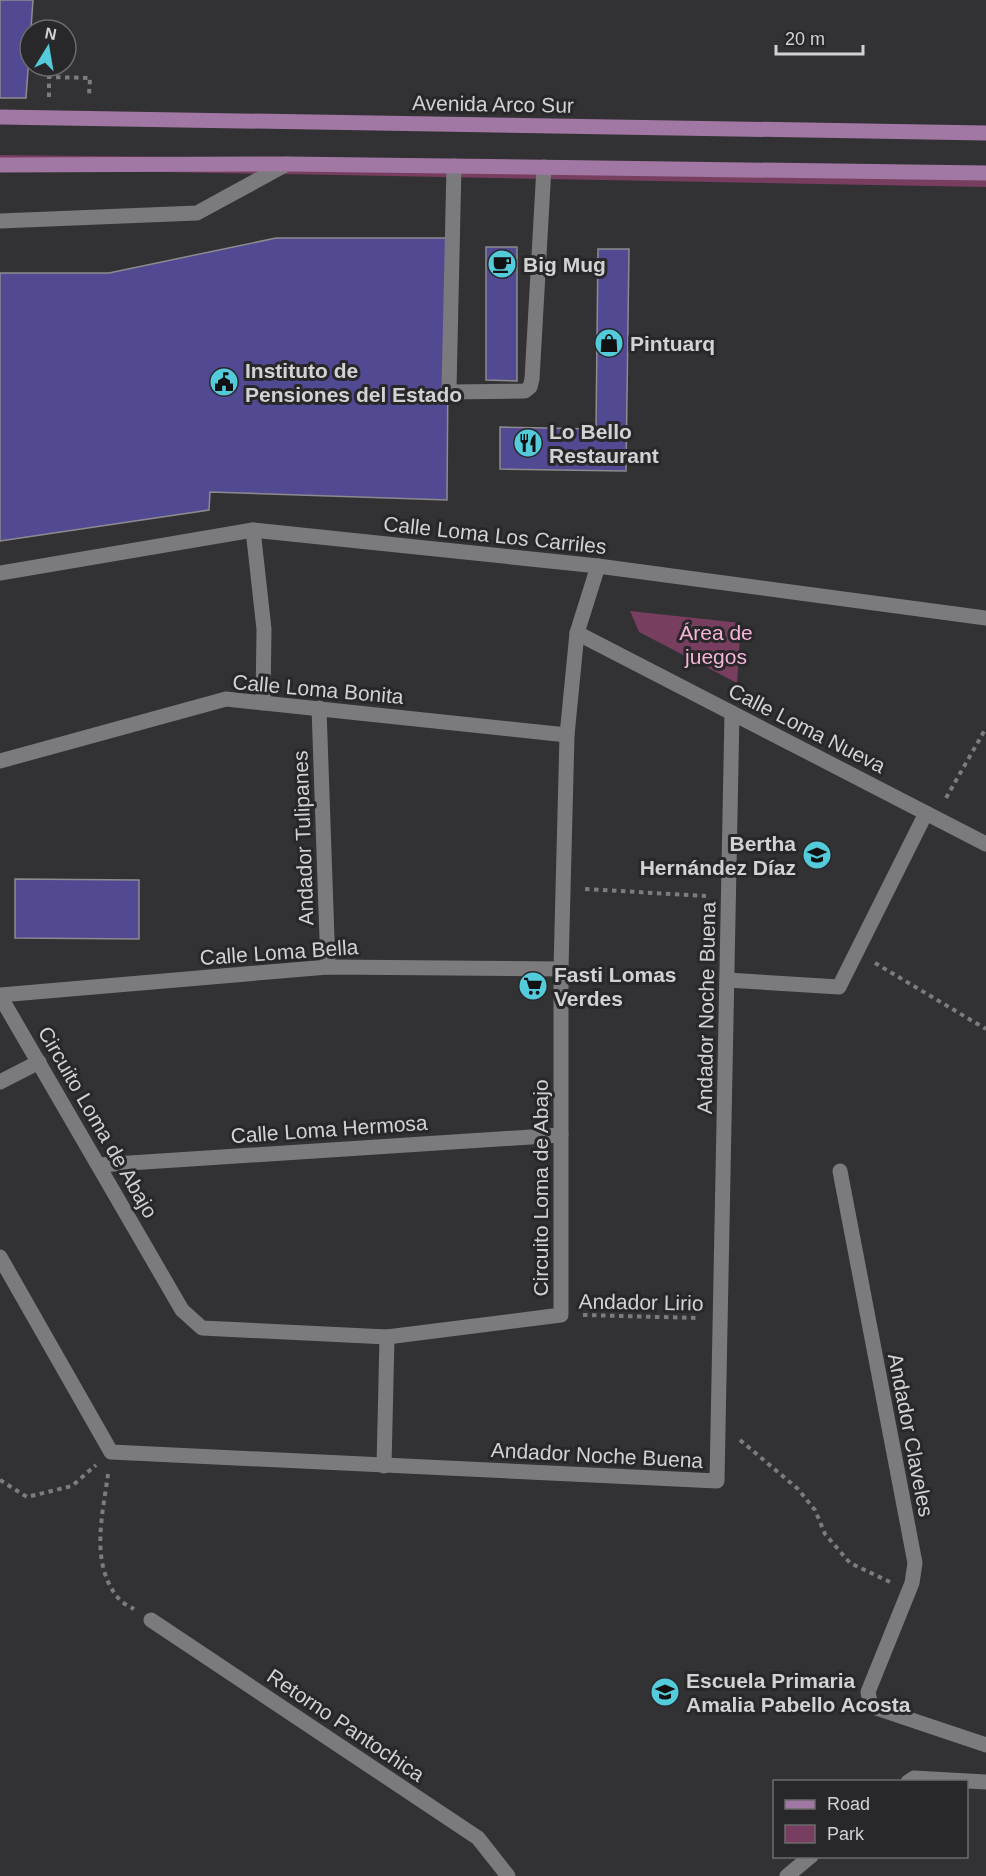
<svg xmlns="http://www.w3.org/2000/svg" width="986" height="1876" font-family="Helvetica,sans-serif">
<rect width="100%" height="100%" fill="#323133"/>
<!-- green -->
<g fill="#783e60">
<polygon points="0,155 986,166 986,187 56,170 0,170"/>
<polygon points="630,611 741,623 737,683 639,632"/>
</g>
<!-- building -->
<g fill="#524993" stroke="#8c8c8f" stroke-width="1.5">
<polygon points="0,0 33,0 26,98 0,98"/>
<polygon points="276,238 449,238 447,500 210,492 209,510 0,541 0,273 109,273"/>
<polygon points="486,247 517,247 517,381 486,380"/>
<polygon points="598,249 629,249 626,471 500,469 500,427 596,429"/>
<polygon points="15,879 139,880 139,939 15,938"/>
</g>
<g fill="none" stroke-linecap="round" stroke-linejoin="round">
<!-- path -->
<g stroke="#7c7b7d" stroke-width="4" stroke-dasharray="4.5 4.5" stroke-linecap="butt">
<polyline points="49,97 49,77 90,78 89,96"/>
<polyline points="946,798 986,728"/>
<polyline points="585,889 706,896"/>
<polyline points="875,963 986,1029"/>
<polyline points="583,1315 698,1318"/>
<polyline points="740,1440 798,1489 815,1510 825,1534 850,1563 890,1582"/>
<path d="M108 1474C103 1514 89 1564 119 1599 122 1603 129 1606 134 1609"/>
<polyline points="0,1480 27,1497 72,1486 96,1465"/>
</g>
<!-- minor -->
<g stroke="#7b7a7d" stroke-width="15">
<polyline points="454,166 449,389 451,392 525,391 530,387 532,379 544,167"/>
<polyline points="0,221 197,213 287,164"/>
<polyline points="253,530 264,629 263,703"/>
<polyline points="0,573 253,530 598,566 986,618"/>
<polyline points="577,633 986,844"/>
<polyline points="319,708 328,967"/>
<polyline points="0,761 226,699 567,735"/>
<polyline points="727,980 839,987 926,813"/>
<polyline points="0,995 328,967 561,969"/>
<polyline points="0,996 182,1310 202,1328 387,1337 561,1315 561,969 567,735 577,633 598,566"/>
<polyline points="0,1082 39,1062"/>
<polyline points="99,1165 561,1135"/>
<polyline points="840,1171 915,1563 912,1583 868,1692 870,1702 873,1707 986,1745"/>
<polyline points="0,1257 111,1452 717,1481 732,713"/>
<polyline points="384,1466 387,1337"/>
<polyline points="151,1620 478,1838 508,1876"/>
<polyline points="908,1782 914,1778 986,1782"/>
<polyline points="787,1876 811,1856"/>
</g>
<!-- major -->
<g stroke="#a177a3" stroke-width="15">
<polyline points="0,117 986,133"/>
<polyline points="0,165 287,164 986,173"/>
</g>
</g>
<!-- icons -->
<defs>
<g id="cafe-disc" transform="scale(1.5)"><circle r="9.5" fill="#53cbdb" stroke="#282729"/><path d="M-5.5-4.5H6V0H3Q3 3.5 0 3.5H-2.5Q-5.5 3.5-5.5 0ZM3-3.2v2h1.7v-2ZM-6 4.5H4V6H-6Z" fill="#111"/></g>
<g id="shop-disc" transform="scale(1.5)"><circle r="9.5" fill="#53cbdb" stroke="#282729"/><path d="M-5-2.5h2.3a2.7 3.5 0 0 1 5.4 0H5L5.5 6h-11ZM-1.5-2.5h3a1.5 2.3 0 0 0-3 0Z" fill="#111"/></g>
<g id="civic-disc" transform="scale(1.5)"><circle r="9.5" fill="#53cbdb" stroke="#282729"/><path d="M-.6-6.5H3V-4.5H.6V-3L4-1V1h2V6H-6V1h2V-1L-.6-3ZM-1.2 2.5V6h2.4V2.5Z" fill="#111"/></g>
<g id="restaurant-disc" transform="scale(1.5)"><circle r="9.5" fill="#53cbdb" stroke="#282729"/><path d="M-5-6h1v4h1v-4h1v4h1v-4h1v5L-1.5 .5V6h-2V.5L-5-1ZM5-6V6H3V1.5H1.5Q1.5-4 5-6Z" fill="#111"/></g>
<g id="school-disc" transform="scale(1.5)"><circle r="9.5" fill="#53cbdb" stroke="#282729"/><path d="M0-5L7-2L0 1L-7-2ZM-4 1L0 2.5L4 1V4Q0 6-4 4Z" fill="#111"/></g>
<g id="supermarket-disc" transform="scale(1.5)"><circle r="9.5" fill="#53cbdb" stroke="#282729"/><path d="M-6-5.5h2.5l.6 2H6L4.5 2H-2.5L-4.4-4H-6ZM-1.5 3.2a1.3 1.3 0 1 0 .1 0ZM3 3.2a1.3 1.3 0 1 0 .1 0Z" fill="#111"/></g>
</defs>
<g fill-rule="evenodd">
<use href="#cafe-disc" x="502" y="264"/>
<use href="#shop-disc" x="609" y="343"/>
<use href="#civic-disc" x="224" y="382"/>
<use href="#restaurant-disc" x="528" y="443"/>
<use href="#school-disc" x="817" y="855"/>
<use href="#supermarket-disc" x="533" y="986"/>
<use href="#school-disc" x="665" y="1692"/>
</g>
<g text-anchor="middle" dominant-baseline="central" stroke-width="6" stroke-linejoin="round" paint-order="stroke">
<!-- street labels -->
<g font-size="21" fill="#d2d1d3" stroke="#282729">
<text transform="translate(493 104) rotate(1)">Avenida Arco Sur</text>
<text transform="translate(495 535) rotate(6)">Calle Loma Los Carriles</text>
<text transform="translate(318 689) rotate(5)">Calle Loma Bonita</text>
<text transform="translate(807 728) rotate(27)">Calle Loma Nueva</text>
<text transform="translate(303 838) rotate(-92)">Andador Tulipanes</text>
<text transform="translate(279 952) rotate(-4)">Calle Loma Bella</text>
<text transform="translate(706 1008) rotate(-89)">Andador Noche Buena</text>
<text transform="translate(98 1122) rotate(60)">Circuito Loma de Abajo</text>
<text transform="translate(329 1129) rotate(-4)">Calle Loma Hermosa</text>
<text transform="translate(540 1188) rotate(-90)">Circuito Loma de Abajo</text>
<text transform="translate(641 1302) rotate(1)">Andador Lirio</text>
<text transform="translate(911 1435) rotate(79)">Andador Claveles</text>
<text transform="translate(597 1455) rotate(3)">Andador Noche Buena</text>
<text transform="translate(346 1725) rotate(34)">Retorno Pantochica</text>
</g>
<!-- poi labels -->
<g font-size="21" font-weight="bold" fill="#d2d1d3" stroke="#282729" text-anchor="start">
<text x="523" y="264">Big Mug</text>
<text x="630" y="343">Pintuarq</text>
<text x="245" y="370">Instituto de<tspan x="245" dy="24">Pensiones del Estado</tspan></text>
<text x="549" y="431">Lo Bello<tspan x="549" dy="24">Restaurant</tspan></text>
<text x="796" y="843" text-anchor="end">Bertha<tspan x="796" dy="24">Hernández Díaz</tspan></text>
<text x="554" y="974">Fasti Lomas<tspan x="554" dy="24">Verdes</tspan></text>
<text x="686" y="1680">Escuela Primaria<tspan x="686" dy="24">Amalia Pabello Acosta</tspan></text>
</g>
<!-- park labels -->
<g font-size="21" fill="#f6b4d8" stroke="#282729">
<text x="716" y="632">Área de<tspan x="716" dy="24">juegos</tspan></text>
</g>
</g>
<!-- legend -->
<rect x="773" y="1780" width="195" height="78" fill="#282729" stroke="#6c6b6d" stroke-width="1.5"/>
<rect x="785" y="1800" width="30" height="9" fill="#a177a3" stroke="#6c6b6d" stroke-width="1.5"/>
<text x="827" y="1810" font-size="18" fill="#d2d1d3">Road</text>
<rect x="785" y="1825" width="30" height="18" fill="#783e60" stroke="#6c6b6d" stroke-width="1.5"/>
<text x="827" y="1840" font-size="18" fill="#d2d1d3">Park</text>
<!-- north arrow -->
<g transform="translate(48 48) rotate(11)"><circle r="28" fill="#282729" stroke="#6c6b6d" stroke-width="1.5"/>
<path d="M0-4.5L10 22L0 15L-10 22Z" fill="#53cbdb"/>
<text y="-9" font-size="16" font-weight="bold" text-anchor="middle" fill="#d2d1d3">N</text>
</g>
<!-- scale -->
<path d="M776 45v9h87v-9" fill="none" stroke="#d2d1d3" stroke-width="3"/>
<text x="785" y="45" font-size="18" fill="#d2d1d3" stroke="#282729" stroke-width="4.5" paint-order="stroke">20 m</text>
</svg>
